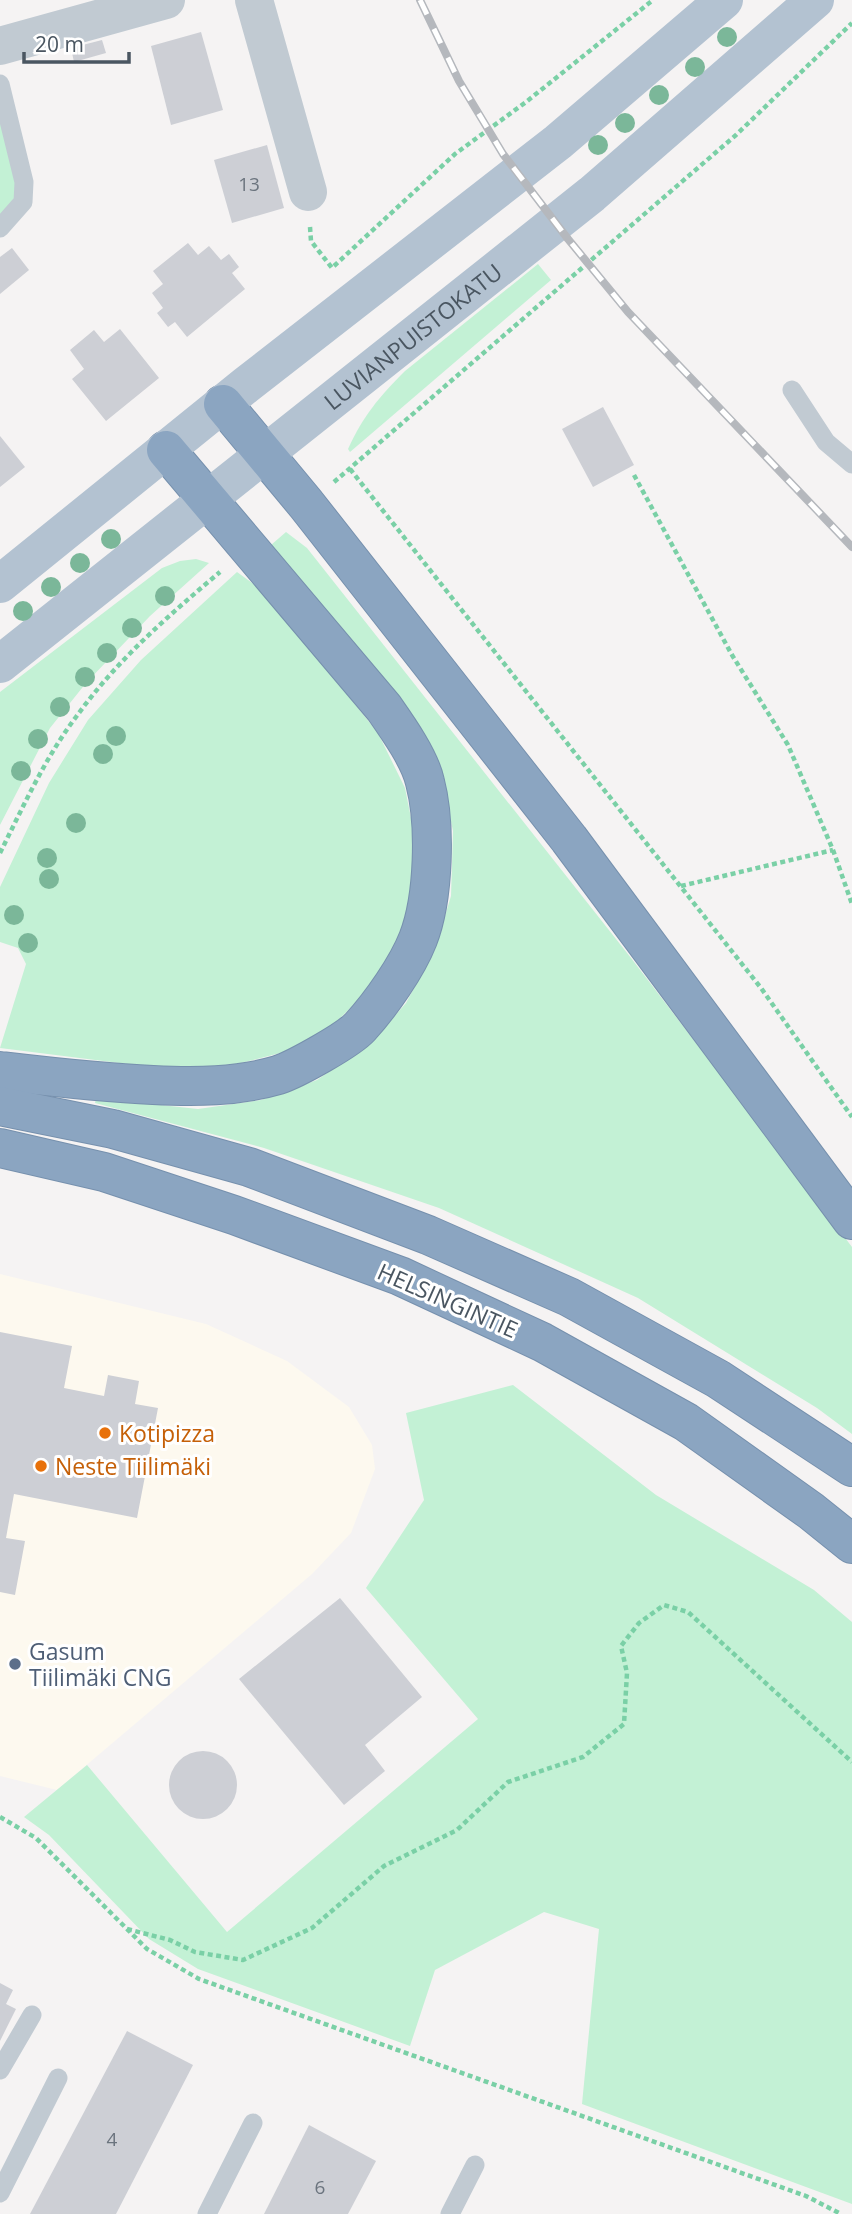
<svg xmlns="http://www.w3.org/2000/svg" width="852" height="2214" font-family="'Open Sans',sans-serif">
<rect width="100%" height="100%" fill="#f5f3f3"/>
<!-- commercial -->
<polygon fill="#fdf9ef" points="0,1274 206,1324 287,1361 349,1407 372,1445 375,1469 351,1533 312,1574 57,1790 0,1776"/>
<!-- green -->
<g fill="#c3f1d5">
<polygon points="0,84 24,182 0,228"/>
<path d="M538 264 551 280 350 452 348 449C363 416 379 397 405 371Z"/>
<polygon points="286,532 307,548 631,958 852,1247 852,1434 817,1408 638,1298 439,1208 264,1148 95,1103 96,1098 198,1109 261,1100 317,1080 372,1042 406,1003 435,949 451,896 453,831 439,768 413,719 271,545"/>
<polygon points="196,559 209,563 150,616 86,683 50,728 0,825 0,692 162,568 180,561"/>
<polygon points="237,572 266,593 378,733 405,788 416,843 414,894 398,944 373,986 334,1024 292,1050 229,1066 167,1069 0,1048 26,964 18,948 0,942 0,887 49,783 88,720 141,660"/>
<polygon points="513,1385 656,1495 814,1590 852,1622 852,2204 582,2104 599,1929 544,1912 435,1970 410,2046 198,1969 149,1939 49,1835 24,1817 87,1765 227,1932 478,1719 366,1588 424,1500 406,1413"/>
</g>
<!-- building -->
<g fill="#cdcfd5">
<polygon points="201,32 223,110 171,125 151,46"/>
<polygon points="102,40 106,53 74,62 71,48"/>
<polygon points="267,145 284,208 232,223 214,160"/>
<polygon points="188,243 198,255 209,246 221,260 229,254 239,267 232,273 245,289 187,337 175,322 168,327 157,313 163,308 152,293 163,284 153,271"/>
<polygon points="12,248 29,270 0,294 0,257"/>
<polygon points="120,329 159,378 106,421 72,379 84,369 70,350 94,330 104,342"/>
<polygon points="603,407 634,465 593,487 562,429"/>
<polygon points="0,436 25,467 0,487"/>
<polygon points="0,1332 72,1346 64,1388 104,1396 108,1375 139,1381 135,1404 158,1408 137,1518 14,1494 6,1538 25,1541 15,1595 0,1592"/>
<polygon points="340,1598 422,1697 365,1745 385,1771 344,1805 239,1679"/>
<circle cx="203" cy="1785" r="34"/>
<polygon points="0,1983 13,1990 6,2004 16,2009 0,2041"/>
<polygon points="127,2031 193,2065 116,2214 30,2214"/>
<polygon points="309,2125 376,2161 348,2214 264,2214"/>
</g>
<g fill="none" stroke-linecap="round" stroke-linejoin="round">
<!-- highway casing -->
<g stroke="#7690ad" stroke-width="40">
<g id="highway">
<polyline points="223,404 306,504 569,839 852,1220"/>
<path d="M0 1071C51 1077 101 1083 153 1085 195 1087 237 1087 278 1075 296 1069 348 1040 360 1027 381 1004 407 967 418 939 434 898 436 824 425 782 420 759 398 728 384 708L166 450"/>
<polyline points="0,1106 113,1129 249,1167 428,1235 569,1297 718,1379 852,1467"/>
<polyline points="0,1148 104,1172 234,1215 400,1276 542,1342 686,1422 811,1511 852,1544"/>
</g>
</g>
<!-- path -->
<g stroke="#7ad0a6" stroke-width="4.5" stroke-dasharray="5 3.5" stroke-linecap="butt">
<polyline points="310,227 311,241 332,268"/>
<polyline points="334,266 455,154 526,102 653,0"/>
<polyline points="350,469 761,988 852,1117"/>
<polyline points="634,475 732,655 788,745 833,850 852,904"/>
<polyline points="334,482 736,135 852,23"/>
<path d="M0 853C23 807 45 758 76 717 116 661 168 616 220 572"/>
<polyline points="681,886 833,850"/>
<polyline points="0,1817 36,1838 147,1949 199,1979 806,2196 841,2214"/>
<polyline points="127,1929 170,1940 195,1952 243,1960 312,1928 384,1866 457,1830 508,1782 583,1757 624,1724 627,1673 621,1646 639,1623 664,1605 688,1612 852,1762"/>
</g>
<!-- lane -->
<g stroke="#c1cad2" stroke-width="19">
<polyline points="0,84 24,182 23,202 0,228"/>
<polyline points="792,390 826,442 852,464"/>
<polyline points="0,2070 32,2015"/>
<polyline points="0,2193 58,2078"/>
<polyline points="207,2214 253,2123"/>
<polyline points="450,2214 475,2165"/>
</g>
<!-- street -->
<g stroke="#c1cad2" stroke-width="38">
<polyline points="254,0 308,192"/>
<polyline points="0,46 166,0"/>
</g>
<!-- primary -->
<g stroke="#b3c2d1" stroke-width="38">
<polyline points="0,584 246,385 558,142 724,0"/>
<path id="s1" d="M0 664 592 194 815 0"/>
</g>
<!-- highway -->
<use href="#highway" stroke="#8ba5c1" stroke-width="38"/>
<!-- rail casing -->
<g stroke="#b5b8bd" stroke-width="8">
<polyline id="rail" points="420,0 459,81 503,154 568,239 628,312 852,547"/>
</g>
<!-- rail -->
<use href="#rail" stroke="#fff" stroke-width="5" stroke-dasharray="16" stroke-linecap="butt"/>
</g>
<!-- trees -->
<g fill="#7bb799">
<circle cx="727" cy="37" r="10"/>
<circle cx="695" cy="67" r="10"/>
<circle cx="659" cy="95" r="10"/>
<circle cx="625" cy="123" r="10"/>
<circle cx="598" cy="145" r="10"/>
<circle cx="111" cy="539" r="10"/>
<circle cx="80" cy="563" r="10"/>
<circle cx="51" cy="587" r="10"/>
<circle cx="165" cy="596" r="10"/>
<circle cx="23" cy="611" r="10"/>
<circle cx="132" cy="628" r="10"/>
<circle cx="107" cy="653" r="10"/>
<circle cx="85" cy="677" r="10"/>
<circle cx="60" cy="707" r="10"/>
<circle cx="116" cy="736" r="10"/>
<circle cx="38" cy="739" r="10"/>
<circle cx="103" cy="754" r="10"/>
<circle cx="21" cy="771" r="10"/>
<circle cx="76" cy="823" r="10"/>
<circle cx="47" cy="858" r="10"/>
<circle cx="49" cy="879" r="10"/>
<circle cx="14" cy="915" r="10"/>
<circle cx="28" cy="943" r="10"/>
</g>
<!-- markers -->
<g fill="#e8710a" stroke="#fff" stroke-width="2.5">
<circle cx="105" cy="1433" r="7"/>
<circle cx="41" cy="1466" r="7"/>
</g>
<circle fill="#5c6f8a" stroke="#fff" stroke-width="2.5" cx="15" cy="1664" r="7"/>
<g text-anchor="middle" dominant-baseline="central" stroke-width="6" stroke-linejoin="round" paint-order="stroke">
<!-- number labels -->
<g font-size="19" fill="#6b747e">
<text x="249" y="184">13</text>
<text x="112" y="2139">4</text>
<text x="320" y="2187">6</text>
</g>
<!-- street labels -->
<g font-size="23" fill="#4a5661" stroke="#fff">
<text stroke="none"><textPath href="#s1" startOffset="527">LUVIANPUISTOKATU</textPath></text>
<text transform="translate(448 1300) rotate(24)">HELSINGINTIE</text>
</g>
<!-- food labels -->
<g font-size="23" fill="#c56008" stroke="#fff" text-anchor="start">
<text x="119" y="1433">Kotipizza</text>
<text x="55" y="1466">Neste Tiilimäki</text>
</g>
<!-- service labels -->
<g font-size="23" fill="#4e5e75" stroke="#fff" text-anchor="start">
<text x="29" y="1651">Gasum<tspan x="29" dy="26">Tiilimäki CNG</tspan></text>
</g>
</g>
<!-- scale -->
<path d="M24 52v10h105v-10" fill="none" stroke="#4a5661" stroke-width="3.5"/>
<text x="35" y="52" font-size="21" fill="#4a5661" stroke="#ffffff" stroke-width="5" paint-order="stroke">20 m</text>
</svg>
